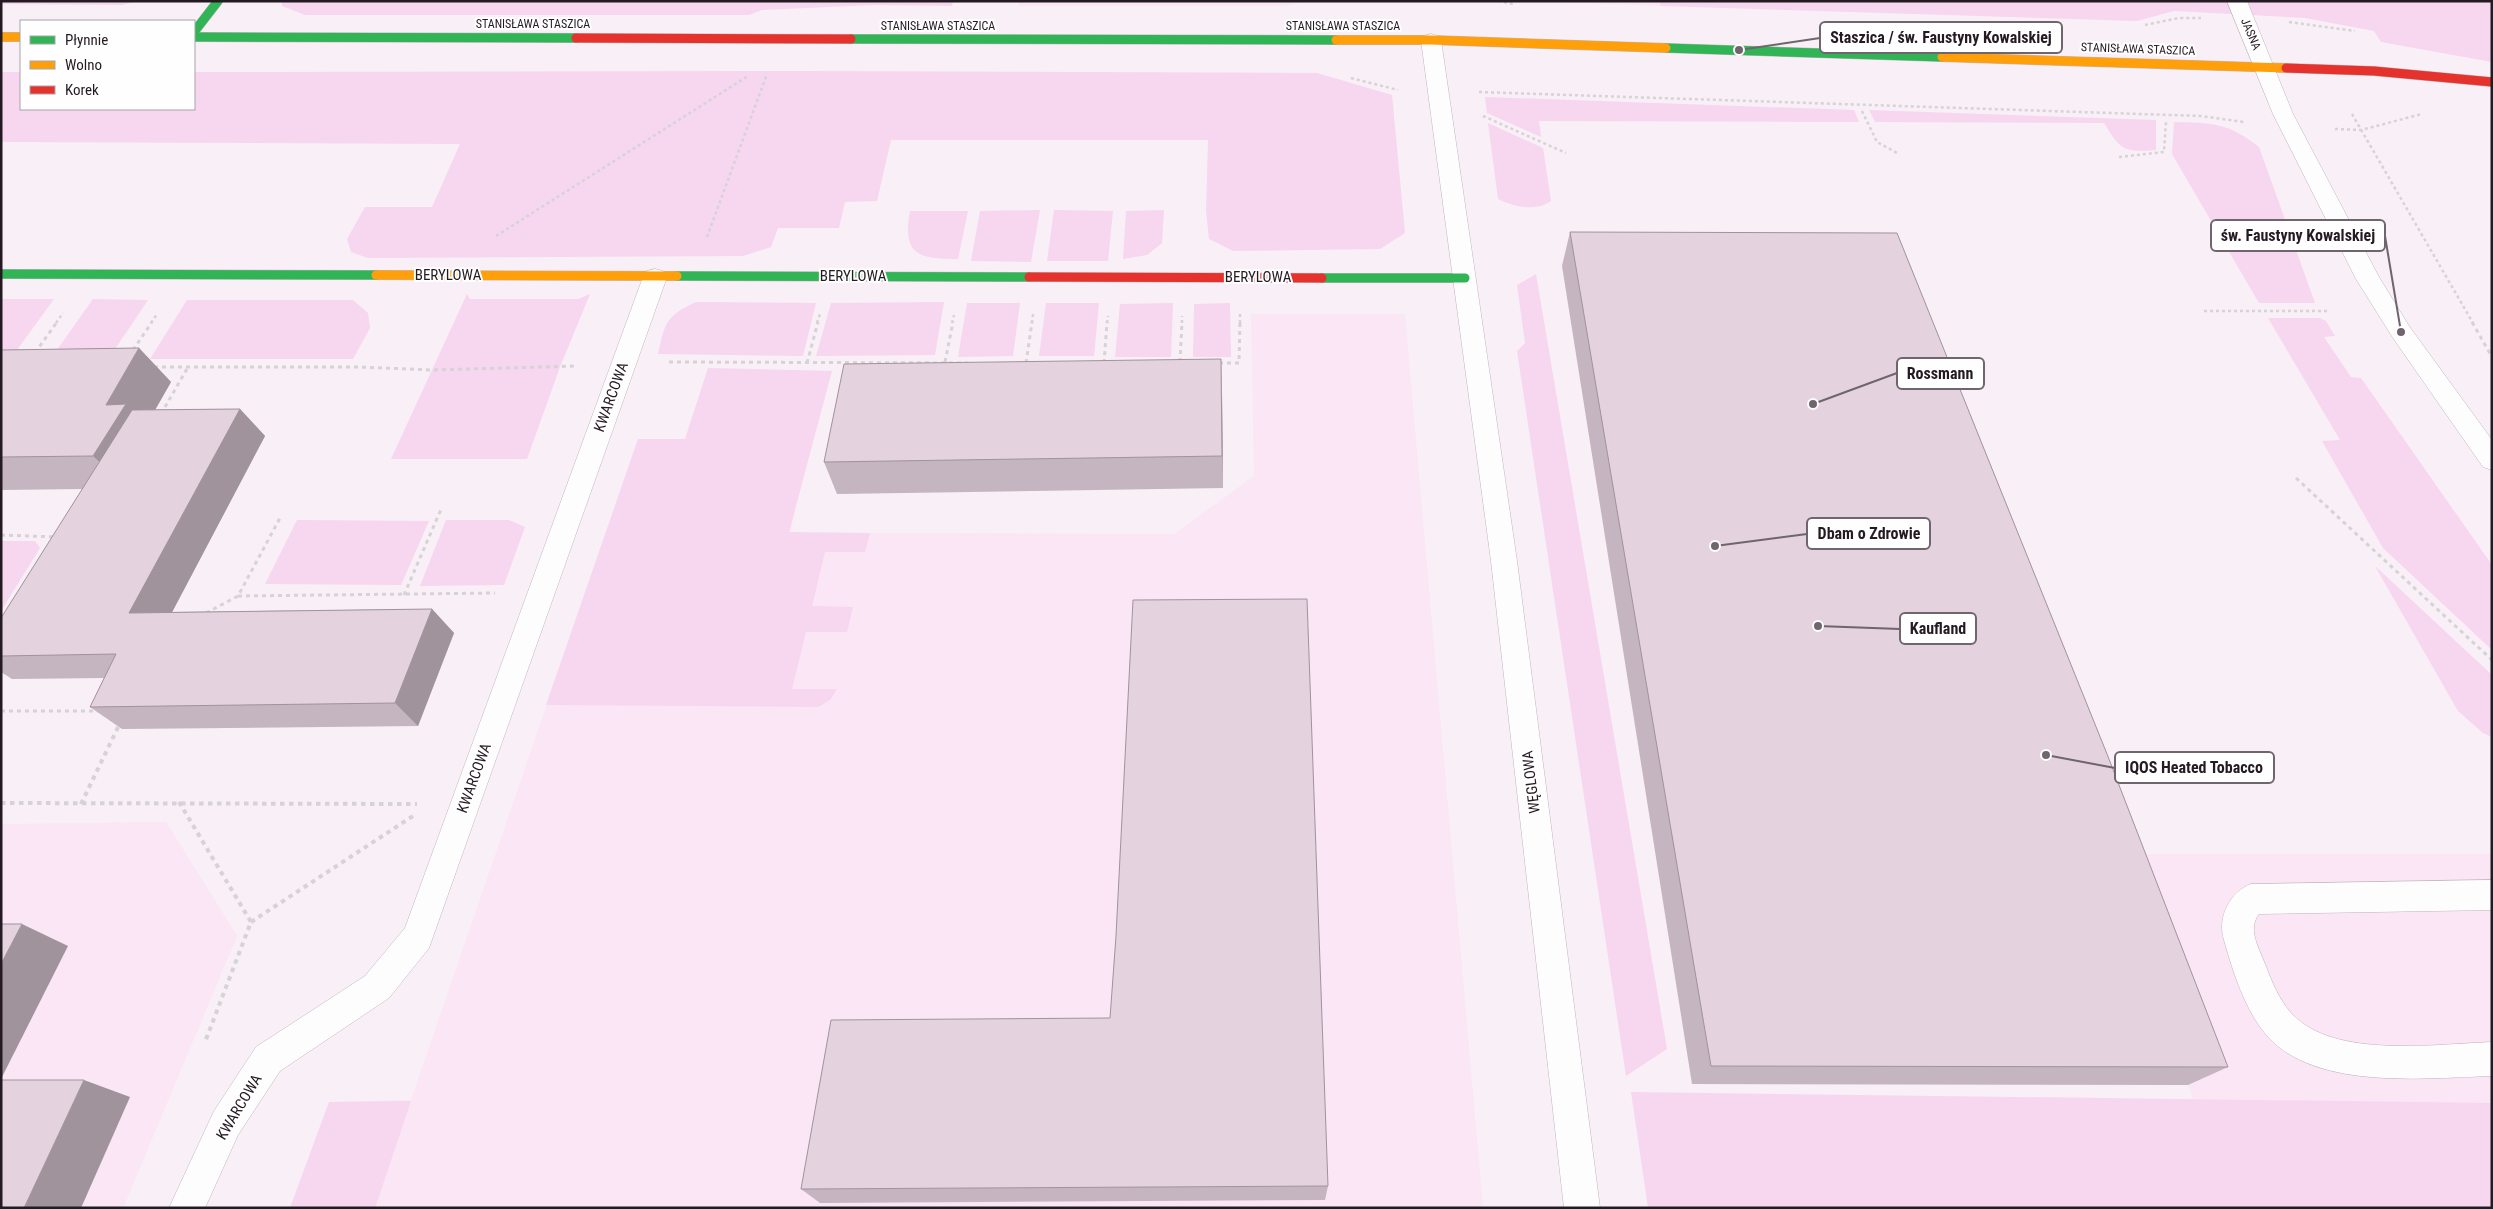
<svg xmlns="http://www.w3.org/2000/svg" width="2493" height="1209" font-family="'Roboto Condensed',sans-serif">
<rect width="100%" height="100%" fill="#f9eff6"/>
<!-- built -->
<g fill="#fae6f5">
<polygon points="1019,1 1307,1 1284,6 1018,6"/>
<polygon points="1533,1 1659,1 1661,6"/>
<polygon points="1251,314 1405,314 1483,1208 290,1208 329,1102 411,1100 638,439 812,440 790,533 1174,534 1254,476"/>
<polygon points="166,822 237,936 123,1208 1,1208 1,824"/>
<polygon points="2104,854 2492,854 2492,1105 2195,1104"/>
</g>
<!-- green -->
<g fill="#f7d6ef">
<polygon points="1,1 138,1 122,5 1,4"/>
<polygon points="281,1 953,1 952,6 874,5 762,10 749,15 305,15 282,6"/>
<polygon points="1659,1 2492,1 2492,62 2381,42 2374,31 2305,18 2174,11 2137,21 1661,6"/>
<polygon points="792,71 1317,73 1392,95 1405,233 1380,249 1233,251 1209,239 1206,211 1208,140 891,140 877,201 845,202 839,228 778,228 771,247 743,256 368,258 351,252 347,239 365,207 432,207 460,144 1,142 1,72 21,72 21,109 194,109 194,72"/>
<polygon points="1485,97 1854,110 1859,122 1539,121 1541,137 1487,113"/>
<path d="M1869 110 2156 120V150C2123 153 2120 149 2104 123L1875 122Z"/>
<path d="M2174 122C2212 123 2227 122 2259 147L2315 303H2259L2172 154Z"/>
<path d="M1488 123 1543 148 1551 201C1534 212 1515 207 1498 199Z"/>
<polygon points="1040,210 1031,262 971,261 980,211"/>
<polygon points="1054,210 1113,211 1108,261 1047,261"/>
<polygon points="1164,210 1162,243 1147,255 1123,259 1126,211"/>
<path d="M910 211H968L958 259C918 259 902 255 910 211Z"/>
<polygon points="1536,274 1667,1049 1626,1076 1517,351 1525,343 1517,285"/>
<polygon points="467,294 470,299 578,299 590,294 560,367 527,459 391,459"/>
<polygon points="1,299 54,299 11,358 1,358"/>
<polygon points="93,299 148,300 109,358 52,357"/>
<polygon points="187,300 353,300 368,313 370,328 353,359 150,359"/>
<path d="M696 302 816 303 803 356 658 354C665 322 666 316 696 302Z"/>
<polygon points="944,302 935,355 816,356 831,303"/>
<polygon points="967,303 1020,303 1013,356 958,357"/>
<polygon points="1046,303 1099,303 1094,356 1039,356"/>
<polygon points="1173,303 1171,357 1115,357 1120,304"/>
<polygon points="1230,303 1231,357 1193,357 1194,304"/>
<polygon points="2268,318 2320,318 2326,321 2335,336 2324,337 2351,377 2361,378 2492,565 2492,650 2383,548 2322,441 2340,440"/>
<polygon points="708,368 832,371 789,532 870,533 865,552 825,552 812,606 853,607 847,632 806,632 792,689 837,689 830,700 818,707 546,705 638,439 685,439"/>
<polygon points="297,520 429,521 401,585 265,584"/>
<polygon points="446,520 509,520 525,527 504,585 420,586"/>
<polygon points="1,541 35,541 40,548 1,611"/>
<polygon points="2375,566 2492,675 2492,737 2483,733 2458,711"/>
<polygon points="1631,1092 2492,1103 2492,1208 1648,1208"/>
<polygon points="411,1101 375,1208 290,1208 329,1102"/>
</g>
<g fill="none" stroke-linecap="round" stroke-linejoin="round">
<!-- lane casing -->
<g stroke="#c0b6bd" stroke-width="1">
<path id="lane" d="M2492 880V910L2259 914C2247 929 2259 948 2265 964 2272 982 2279 1000 2292 1014 2334 1059 2436 1044 2492 1042V1076C2426 1078 2320 1090 2270 1039 2246 1014 2233 972 2224 940 2217 917 2230 892 2251 884Z"/>
</g>
<!-- street casing -->
<g stroke="#c0b6bd" stroke-width="1">
<g id="street">
<polygon points="2227,1 2247,1 2293,114 2379,277 2409,326 2492,440 2492,470 2483,467 2393,338 2356,279 2273,114"/>
<polygon points="1431,34 1438,36 1441,40 1517,561 1600,1208 1564,1208 1491,561 1421,40 1424,36"/>
<polygon points="655,269 663,271 667,277 429,948 389,998 280,1071 238,1135 205,1208 169,1208 214,1111 256,1047 365,976 405,928 643,277 647,271"/>
</g>
</g>
<!-- fast casing -->
<g stroke="#c0b6bd" stroke-width="10">
<g id="fast">
<polyline points="194,32 218,1"/>
<polyline points="194,37 576,38"/>
<polyline points="851,39 1336,40"/>
<polyline points="1666,48 1942,57"/>
<polyline points="1,274 376,275"/>
<polyline points="677,276 1029,277"/>
<polyline points="1322,278 1465,278"/>
</g>
</g>
<!-- slow casing -->
<g stroke="#c0b6bd" stroke-width="10">
<g id="slow">
<polyline points="1,37 21,37"/>
<polyline points="1336,40 1431,40 1666,48"/>
<polyline points="1942,57 2286,68"/>
<polyline points="376,275 677,276"/>
</g>
</g>
<!-- jam casing -->
<g stroke="#c0b6bd" stroke-width="10">
<g id="jam">
<polyline points="576,38 851,39"/>
<polyline points="2286,68 2374,71 2492,82"/>
<polyline points="1029,277 1322,278"/>
</g>
</g>
<!-- path-far2 -->
<g stroke="#d6d3d6" stroke-width="2.5" stroke-dasharray="3 3" stroke-linecap="butt">
<polyline points="1498,1 1514,4"/>
<polyline points="2289,22 2355,31"/>
<polyline points="2145,25 2179,18 2201,18"/>
<polyline points="1351,78 1398,90"/>
<polyline points="1479,92 2201,116 2244,122"/>
<polyline points="1862,111 1877,142 1899,154"/>
<polyline points="2352,114 2473,323"/>
<polyline points="1483,116 1566,153"/>
<polyline points="2335,129 2361,130 2422,114"/>
<polyline points="2119,157 2164,152 2166,122"/>
<polyline points="496,236 748,76"/>
<polyline points="707,237 767,74"/>
<polyline points="2204,311 2330,311"/>
<polyline points="56,323 63,313"/>
<polyline points="151,323 157,314"/>
<polyline points="817,323 820,314"/>
<polyline points="952,323 954,315"/>
<polyline points="1032,323 1033,314"/>
<polyline points="1107,323 1108,316"/>
<polyline points="1182,323 1182,316"/>
<polyline points="1240,323 1240,314"/>
</g>
<!-- path-far1 -->
<g stroke="#d6d3d6" stroke-width="3" stroke-dasharray="4 4" stroke-linecap="butt">
<polyline points="2472,322 2492,357"/>
<polyline points="133,350 152,322"/>
<polyline points="35,353 57,322"/>
<polyline points="669,362 968,363"/>
<polyline points="945,362 953,322"/>
<polyline points="1180,362 1182,322"/>
<polyline points="807,363 818,322"/>
<polyline points="1026,363 1032,322"/>
<polyline points="1104,363 1107,322"/>
<polyline points="1219,363 1239,363 1240,322"/>
<polyline points="154,367 358,367 432,370 578,366"/>
<polyline points="161,414 188,367"/>
<polyline points="2296,478 2492,660"/>
<polyline points="1,535 57,537"/>
<polyline points="404,595 442,507"/>
<polyline points="238,596 495,593"/>
<polyline points="206,613 238,596 280,518"/>
<polyline points="1,711 98,711"/>
</g>
<!-- path -->
<g stroke="#d6d3d6" stroke-width="4" stroke-dasharray="4.5 4.5" stroke-linecap="butt">
<polyline points="179,802 251,922 205,1042"/>
<polyline points="1,803 417,804"/>
<polyline points="81,804 120,723"/>
<polyline points="251,922 413,816"/>
</g>
<!-- lane -->
<use href="#lane" fill="#fefdfe" fill-rule="evenodd"/>
<!-- street -->
<use href="#street" fill="#fefdfe" fill-rule="evenodd"/>
<!-- fast -->
<use href="#fast" stroke="#30b455" stroke-width="9"/>
<!-- slow -->
<use href="#slow" stroke="#ff9f0a" stroke-width="9"/>
<!-- jam -->
<use href="#jam" stroke="#e5322d" stroke-width="9"/>
</g>
<!-- wall -->
<g fill="#c4b5c0">
<polygon points="1570,232 2228,1067 2188,1085 1692,1084 1562,266"/>
<polygon points="139,348 171,382 155,410 240,409 265,436 172,612 432,609 454,633 418,726 122,729 90,707 104,678 12,679 1,672 1,618 83,489 1,490 1,350"/>
<polygon points="1222,392 1223,488 837,494 824,462"/>
<polygon points="1328,1186 1325,1200 820,1203 801,1189"/>
</g>
<!-- shaded-wall -->
<g fill="#a0939c">
<polygon points="139,348 171,382 147,424 128,488 93,456 106,405"/>
<polygon points="1221,359 1222,392 1223,488 1222,456"/>
<polygon points="240,409 265,436 159,637 129,613"/>
<polygon points="432,609 454,633 418,726 395,703"/>
<polygon points="22,924 68,946 1,1079 1,964"/>
<polygon points="84,1080 130,1097 81,1208 24,1208"/>
</g>
<!-- building -->
<g fill="#e4d2df" stroke="#a0939c">
<polygon points="1570,232 1897,233 2107,754 2228,1067 1711,1066"/>
<polygon points="139,348 106,405 126,404 93,456 1,457 1,350"/>
<polygon points="1221,359 1222,456 824,462 844,364"/>
<polygon points="240,409 129,613 432,609 395,703 90,707 116,654 1,656 1,618 132,410"/>
<polygon points="1307,599 1328,1186 801,1189 831,1020 1110,1018 1116,936 1133,600"/>
<polygon points="1,924 22,924 1,964"/>
<polygon points="1,1080 84,1080 24,1208 1,1208"/>
</g>
<g text-anchor="middle" dominant-baseline="central" stroke-width="4" stroke-linejoin="round" paint-order="stroke">
<!-- far-street labels -->
<g font-size="12" fill="#241a22" stroke="#fefefe">
<text x="533" y="24">STANISŁAWA STASZICA</text>
<text x="938" y="26">STANISŁAWA STASZICA</text>
<text x="1343" y="26">STANISŁAWA STASZICA</text>
<text transform="translate(2251 34) rotate(67)">JASNA</text>
<text transform="translate(2138 49) rotate(2)">STANISŁAWA STASZICA</text>
</g>
<!-- street labels -->
<g font-size="15" fill="#241a22" stroke="#fefefe">
<text x="448" y="275">BERYLOWA</text>
<text x="853" y="276">BERYLOWA</text>
<text x="1258" y="277">BERYLOWA</text>
<text transform="translate(611 397) rotate(-70)">KWARCOWA</text>
<text transform="translate(474 778) rotate(-70)">KWARCOWA</text>
<text transform="translate(1531 782) rotate(-97)">WĘGLOWA</text>
<text transform="translate(239 1107) rotate(-59)">KWARCOWA</text>
</g>
</g>
<!-- callouts -->
<path fill="none" stroke="#6f656c" stroke-width="2" d="M1739 50L1820 38M2401 332L2385 236M1813 404L1897 373M1715 546L1807 534M1818 626L1900 629M2046 755L2115 768"/>
<g fill="#6f656c" stroke="#fefefe" stroke-width="2">
<circle cx="1739" cy="50" r="5"/>
<circle cx="2401" cy="332" r="5"/>
<circle cx="1813" cy="404" r="5"/>
<circle cx="1715" cy="546" r="5"/>
<circle cx="1818" cy="626" r="5"/>
<circle cx="2046" cy="755" r="5"/>
</g>
<g fill="#fefefe" stroke="#6f656c" stroke-width="2">
<rect x="1820" y="22" width="242" height="31" rx="5"/>
<rect x="2211" y="220" width="174" height="31" rx="5"/>
<rect x="1897" y="358" width="87" height="31" rx="5"/>
<rect x="1807" y="518" width="123" height="31" rx="5"/>
<rect x="1900" y="613" width="76" height="31" rx="5"/>
<rect x="2115" y="752" width="159" height="31" rx="5"/>
</g>
<g font-size="16" text-anchor="middle" font-weight="bold" fill="#241a22">
<text x="1941" y="43">Staszica / św. Faustyny Kowalskiej</text>
<text x="2298" y="241">św. Faustyny Kowalskiej</text>
<text x="1940" y="379">Rossmann</text>
<text x="1869" y="539">Dbam o Zdrowie</text>
<text x="1938" y="634">Kaufland</text>
<text x="2194" y="773">IQOS Heated Tobacco</text>
</g>
<!-- border -->
<rect width="2493" height="1209" fill="none" stroke="#241a22" stroke-width="5"/>
<!-- legend -->
<rect x="20" y="20" width="175" height="90" fill="#fefefe" stroke="#a7a3a6"/>
<rect x="30" y="36" width="25" height="8" fill="#30b455" stroke="#a7a3a6"/>
<text x="65" y="45" font-size="15" fill="#241a22">Płynnie</text>
<rect x="30" y="61" width="25" height="8" fill="#ff9f0a" stroke="#a7a3a6"/>
<text x="65" y="70" font-size="15" fill="#241a22">Wolno</text>
<rect x="30" y="86" width="25" height="8" fill="#e5322d" stroke="#a7a3a6"/>
<text x="65" y="95" font-size="15" fill="#241a22">Korek</text>
</svg>
